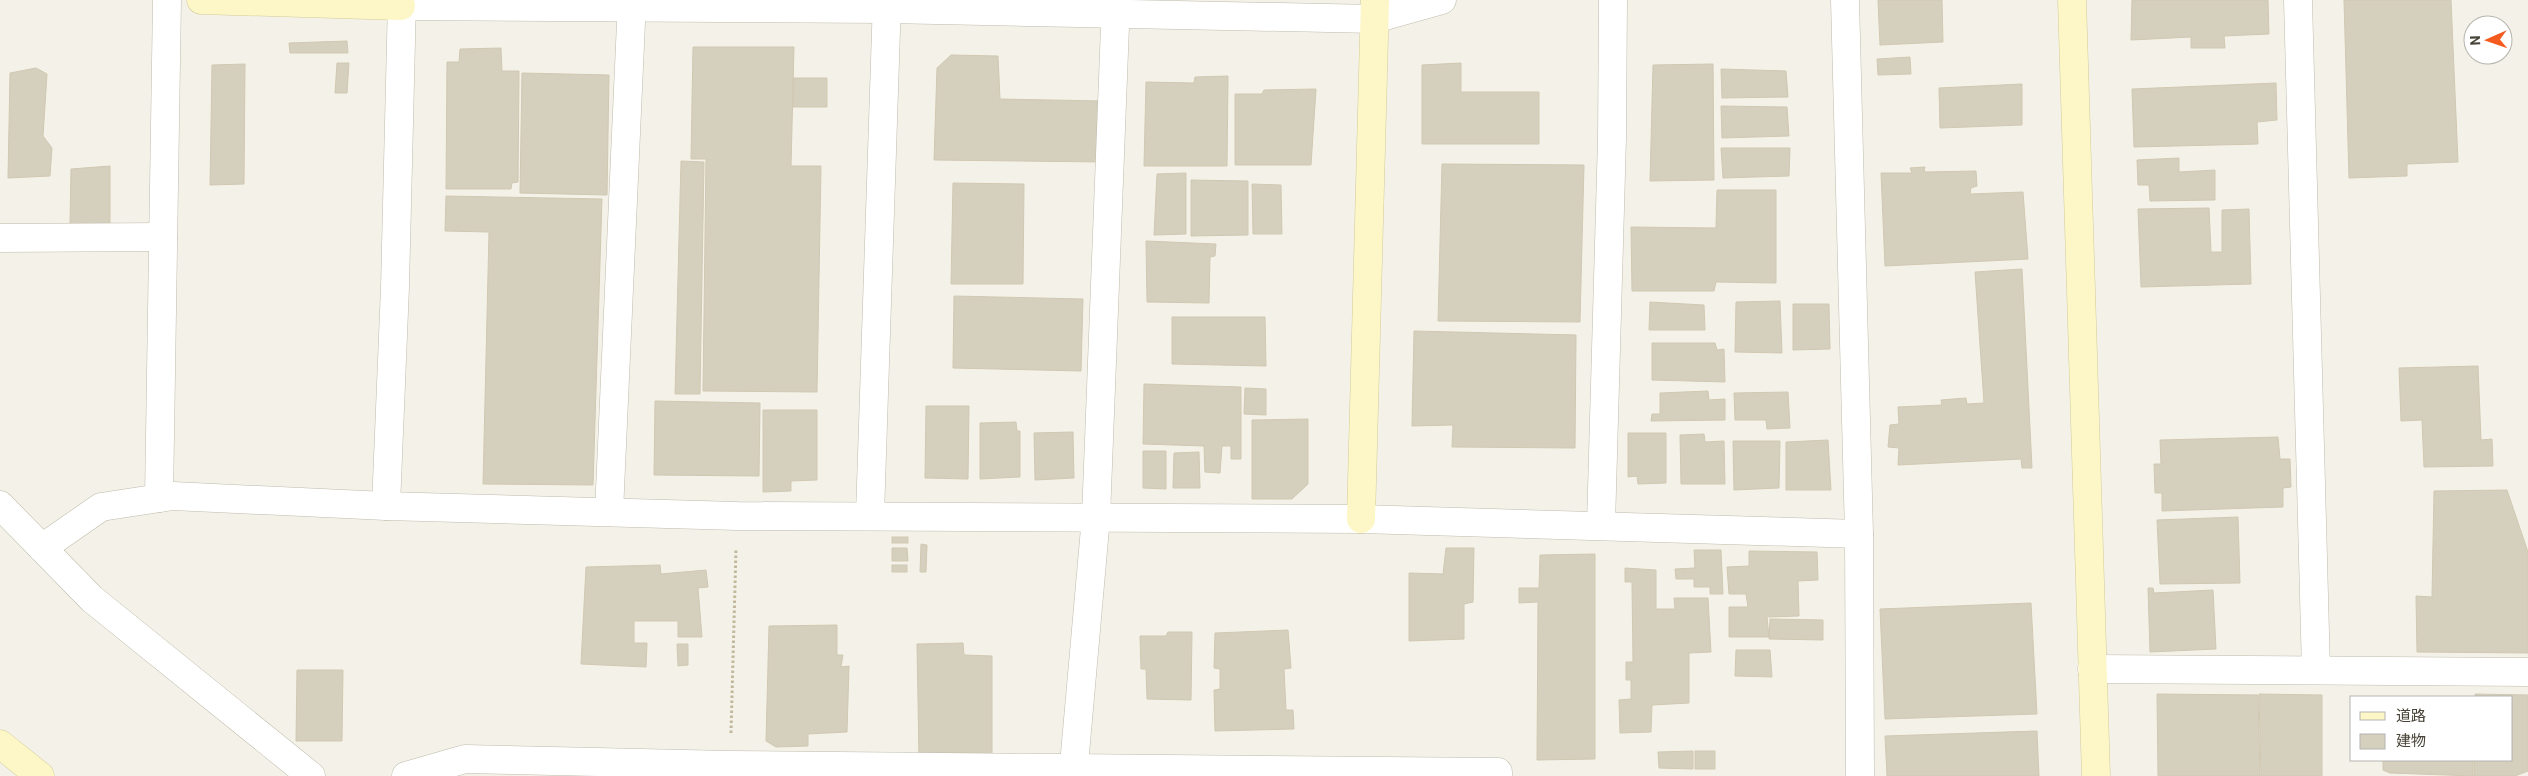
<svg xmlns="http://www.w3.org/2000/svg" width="2528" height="776" font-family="Roboto,'Noto Sans JP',sans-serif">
<rect width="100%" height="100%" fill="#f4f2e8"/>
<!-- building -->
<g fill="#d5cfbe" stroke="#d0c8b1">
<polygon points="1878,0 1942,0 1943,42 1880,45"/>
<polygon points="2132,0 2268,0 2269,34 2224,36 2225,48 2191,48 2191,37 2131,40"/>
<polygon points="2344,0 2451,0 2458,162 2407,164 2407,176 2349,178"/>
<polygon points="347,41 348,53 290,53 289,43"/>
<polygon points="693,47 794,47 791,166 821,166 817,392 703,391 706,159 691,159"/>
<polygon points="501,48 502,71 519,71 518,182 512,183 511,189 446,189 447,62 459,62 460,49"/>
<polygon points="951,55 998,56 1000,99 1101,101 1102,162 934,160 937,68"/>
<polygon points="1910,57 1911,74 1878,75 1877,59"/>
<polygon points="337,63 349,63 347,93 335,93"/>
<polygon points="1461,63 1461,92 1539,92 1539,144 1422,144 1422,65"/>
<polygon points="245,64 244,184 210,185 212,65"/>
<polygon points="1713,64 1714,180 1650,181 1653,65"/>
<polygon points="36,68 47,74 43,136 52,148 50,176 8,178 10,73"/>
<polygon points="1721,69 1786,71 1788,97 1722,98"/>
<polygon points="522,73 609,75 607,195 520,193"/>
<polygon points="1228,76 1227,166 1144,166 1146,82 1194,83 1195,77"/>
<polygon points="794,78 827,78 827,107 793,107"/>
<polygon points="2276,83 2277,120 2257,122 2258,144 2134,147 2132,89"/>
<polygon points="2022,84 2022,125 1940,128 1939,88"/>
<polygon points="1316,89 1311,165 1235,165 1235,94 1262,94 1264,90"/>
<polygon points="1721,106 1787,107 1789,136 1722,138"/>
<polygon points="1721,148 1790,148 1789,176 1723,178"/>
<polygon points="2179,158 2179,172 2215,170 2215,200 2150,201 2149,185 2138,185 2137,160"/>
<polygon points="681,161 704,162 700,394 675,394"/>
<polygon points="1442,164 1584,165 1580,322 1438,321"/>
<polygon points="110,166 110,223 70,224 71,169"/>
<polygon points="1925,167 1924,172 1976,171 1977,186 1971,188 1970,194 2023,192 2028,259 1885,266 1881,173 1912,173 1910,168"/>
<polygon points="1186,173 1186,234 1154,235 1157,174"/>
<polygon points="1191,180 1248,181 1248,235 1191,236"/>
<polygon points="953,183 1024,184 1023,284 951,284"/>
<polygon points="1252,184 1281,185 1282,234 1253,234"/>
<polygon points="1717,190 1776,190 1776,283 1716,282 1714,291 1632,291 1631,227 1716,228"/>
<polygon points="446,196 602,199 593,485 483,484 489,232 445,231"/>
<polygon points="2209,208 2211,252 2222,252 2222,210 2249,209 2251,284 2141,287 2138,209"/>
<polygon points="1146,241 1216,244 1215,256 1210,257 1209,303 1147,302"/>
<polygon points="2022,269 2032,468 2022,468 2021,459 1898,465 1899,448 1888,447 1890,425 1899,424 1898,407 1942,405 1941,400 1966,398 1967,404 1984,403 1975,272"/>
<polygon points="954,296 1083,299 1081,371 953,368"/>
<polygon points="1780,301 1782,353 1735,352 1736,302"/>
<polygon points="1650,302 1704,305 1705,330 1649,330"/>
<polygon points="1793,304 1829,304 1830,349 1793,350"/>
<polygon points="1172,317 1265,317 1266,366 1172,364"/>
<polygon points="1414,331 1576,335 1575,448 1452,447 1453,425 1412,426"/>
<polygon points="1652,343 1715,343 1717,350 1724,349 1725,382 1652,380"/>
<polygon points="2478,366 2481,440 2492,439 2493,466 2424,467 2422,420 2401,421 2399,368"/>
<polygon points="1144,384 1241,387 1241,459 1231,459 1231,446 1222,446 1220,473 1205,472 1204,446 1143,444"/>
<polygon points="1245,388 1266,389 1266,415 1244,414"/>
<polygon points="1708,391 1709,400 1725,399 1725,420 1651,421 1652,414 1660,414 1660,393"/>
<polygon points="1788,392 1790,428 1767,429 1766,420 1735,420 1734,393"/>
<polygon points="655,401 760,403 759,476 654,475"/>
<polygon points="926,406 969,406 968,479 925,478"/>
<polygon points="763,410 817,410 817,480 791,481 791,491 763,492"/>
<polygon points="1308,419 1308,484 1292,499 1252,499 1252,420"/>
<polygon points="1016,422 1017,431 1020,431 1020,477 980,479 980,423"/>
<polygon points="1073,432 1074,478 1035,480 1034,433"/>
<polygon points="1628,433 1666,433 1666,483 1638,484 1637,476 1628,477"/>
<polygon points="1704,434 1705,442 1724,441 1725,484 1681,484 1680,435"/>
<polygon points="2278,437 2280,459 2290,459 2291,487 2283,488 2283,507 2162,511 2162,493 2155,493 2154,464 2161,464 2160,440"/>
<polygon points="1828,440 1831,490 1786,490 1786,442"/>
<polygon points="1733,441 1780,441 1779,488 1734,490"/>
<polygon points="1143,451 1166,451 1166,489 1143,488"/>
<polygon points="1199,452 1200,488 1173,488 1174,453"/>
<polygon points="2507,490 2528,552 2528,653 2417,652 2416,596 2432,597 2434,491"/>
<polygon points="2238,517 2240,583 2160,584 2157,520"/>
<rect x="892" y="537" width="16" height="6"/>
<polygon points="921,544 927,545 926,572 920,572"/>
<polygon points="892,548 907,548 908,561 892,561"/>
<polygon points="1446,548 1474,548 1473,602 1464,604 1464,639 1409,641 1409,573 1443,574"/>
<polygon points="1694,550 1721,550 1723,594 1710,594 1710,587 1694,587 1694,579 1676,579 1675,569 1695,568"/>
<polygon points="1749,551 1817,552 1818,580 1798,581 1799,616 1767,617 1769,637 1729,637 1729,607 1748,607 1746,594 1729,594 1727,567 1749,566"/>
<polygon points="1595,554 1595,759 1537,760 1538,602 1519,603 1519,588 1539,588 1540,555"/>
<polygon points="660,565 661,574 706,570 708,587 698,588 702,637 678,637 678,621 634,621 634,643 647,643 646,667 581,664 586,567"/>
<rect x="892" y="565" width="15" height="7"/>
<polygon points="1625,568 1656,570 1656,609 1675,609 1674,598 1708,598 1711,652 1689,653 1689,703 1652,705 1651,732 1620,733 1619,700 1631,699 1631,680 1626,680 1626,662 1633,662 1632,582 1625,582"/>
<polygon points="2148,588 2153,588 2154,593 2213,590 2216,649 2150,652"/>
<polygon points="2031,603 2037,714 1885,719 1880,609"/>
<polygon points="1770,619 1823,620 1823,640 1769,639"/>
<polygon points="837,625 837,655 843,655 841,667 849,666 847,732 808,734 808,746 776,747 766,741 769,626"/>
<polygon points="1288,630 1291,668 1284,669 1286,710 1293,710 1294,729 1215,731 1214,690 1220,689 1220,669 1214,668 1215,633"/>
<polygon points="1168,632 1192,632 1191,700 1147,699 1146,669 1141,669 1140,636 1166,636"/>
<polygon points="963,643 964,655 992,656 992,758 919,758 917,644"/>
<polygon points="677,644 688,644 688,665 678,666"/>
<polygon points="1736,650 1770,650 1772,677 1735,676"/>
<polygon points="297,670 343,670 342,741 296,741"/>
<polygon points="2157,694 2258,695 2260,776 2158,776"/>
<polygon points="2259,694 2322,695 2322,776 2261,776"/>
<polygon points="2475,694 2528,695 2528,771 2515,776 2474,776 2474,760 2512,760 2512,697 2475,697"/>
<polygon points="2037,731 2039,776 1887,776 1885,736"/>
<polygon points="1693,751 1693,769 1659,768 1658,752"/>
<rect x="1695" y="751" width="20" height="18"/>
<polygon points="2383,760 2473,760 2473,776 2390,773 2383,770"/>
</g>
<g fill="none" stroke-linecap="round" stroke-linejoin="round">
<!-- street casing -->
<g stroke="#bfbbab" stroke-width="29">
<g id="street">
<polyline points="402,0 395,287 386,506 737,516 1361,519 1859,534"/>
<polyline points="1845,0 1859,534 1860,776"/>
<polyline points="2298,0 2316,670"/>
<polyline points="401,6 887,9 1374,19 1442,0"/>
<polyline points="0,238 163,237"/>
<polyline points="159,498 167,0"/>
<polyline points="0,505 92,599 311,776"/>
<polyline points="609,512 632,0"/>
<polyline points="870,515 887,0"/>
<polyline points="1601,525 1612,138 1613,0"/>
<polyline points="42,548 101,507 173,496 386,506"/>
<polyline points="2092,669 2528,672"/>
<polyline points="406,776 465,759 730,765 1498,772 1498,776"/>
<polyline points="1073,776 1096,517 1116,0"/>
</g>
</g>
<!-- secondary casing -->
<g stroke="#d3cb99" stroke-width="29">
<g id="secondary">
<polyline points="201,0 401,6"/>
<polyline points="2072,0 2096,776"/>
<polyline points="1361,519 1375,0"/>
<polyline points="0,744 40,776"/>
</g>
</g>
<!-- path -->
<polyline stroke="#c1b89c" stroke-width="3" stroke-dasharray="2.5 2.5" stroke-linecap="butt" points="731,733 736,549"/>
<!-- street -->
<use href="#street" stroke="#fff" stroke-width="28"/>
<!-- secondary -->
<use href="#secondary" stroke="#fdf7c8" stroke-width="28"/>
</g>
<!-- legend -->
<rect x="2350" y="696" width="162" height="65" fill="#ffffff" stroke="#b5b4af"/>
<rect x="2360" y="712" width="25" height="8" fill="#fdf7c8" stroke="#b5b4af"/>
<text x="2396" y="721" font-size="15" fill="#474337">道路</text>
<rect x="2360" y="734" width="25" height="15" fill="#d5cfbe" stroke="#b5b4af"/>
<text x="2396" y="746" font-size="15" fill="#474337">建物</text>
<!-- north arrow -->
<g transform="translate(2488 40) rotate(268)"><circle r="24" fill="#ffffff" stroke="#b5b4af"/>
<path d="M0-4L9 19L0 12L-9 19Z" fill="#f55a1e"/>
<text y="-8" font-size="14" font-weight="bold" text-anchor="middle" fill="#474337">N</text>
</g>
</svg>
